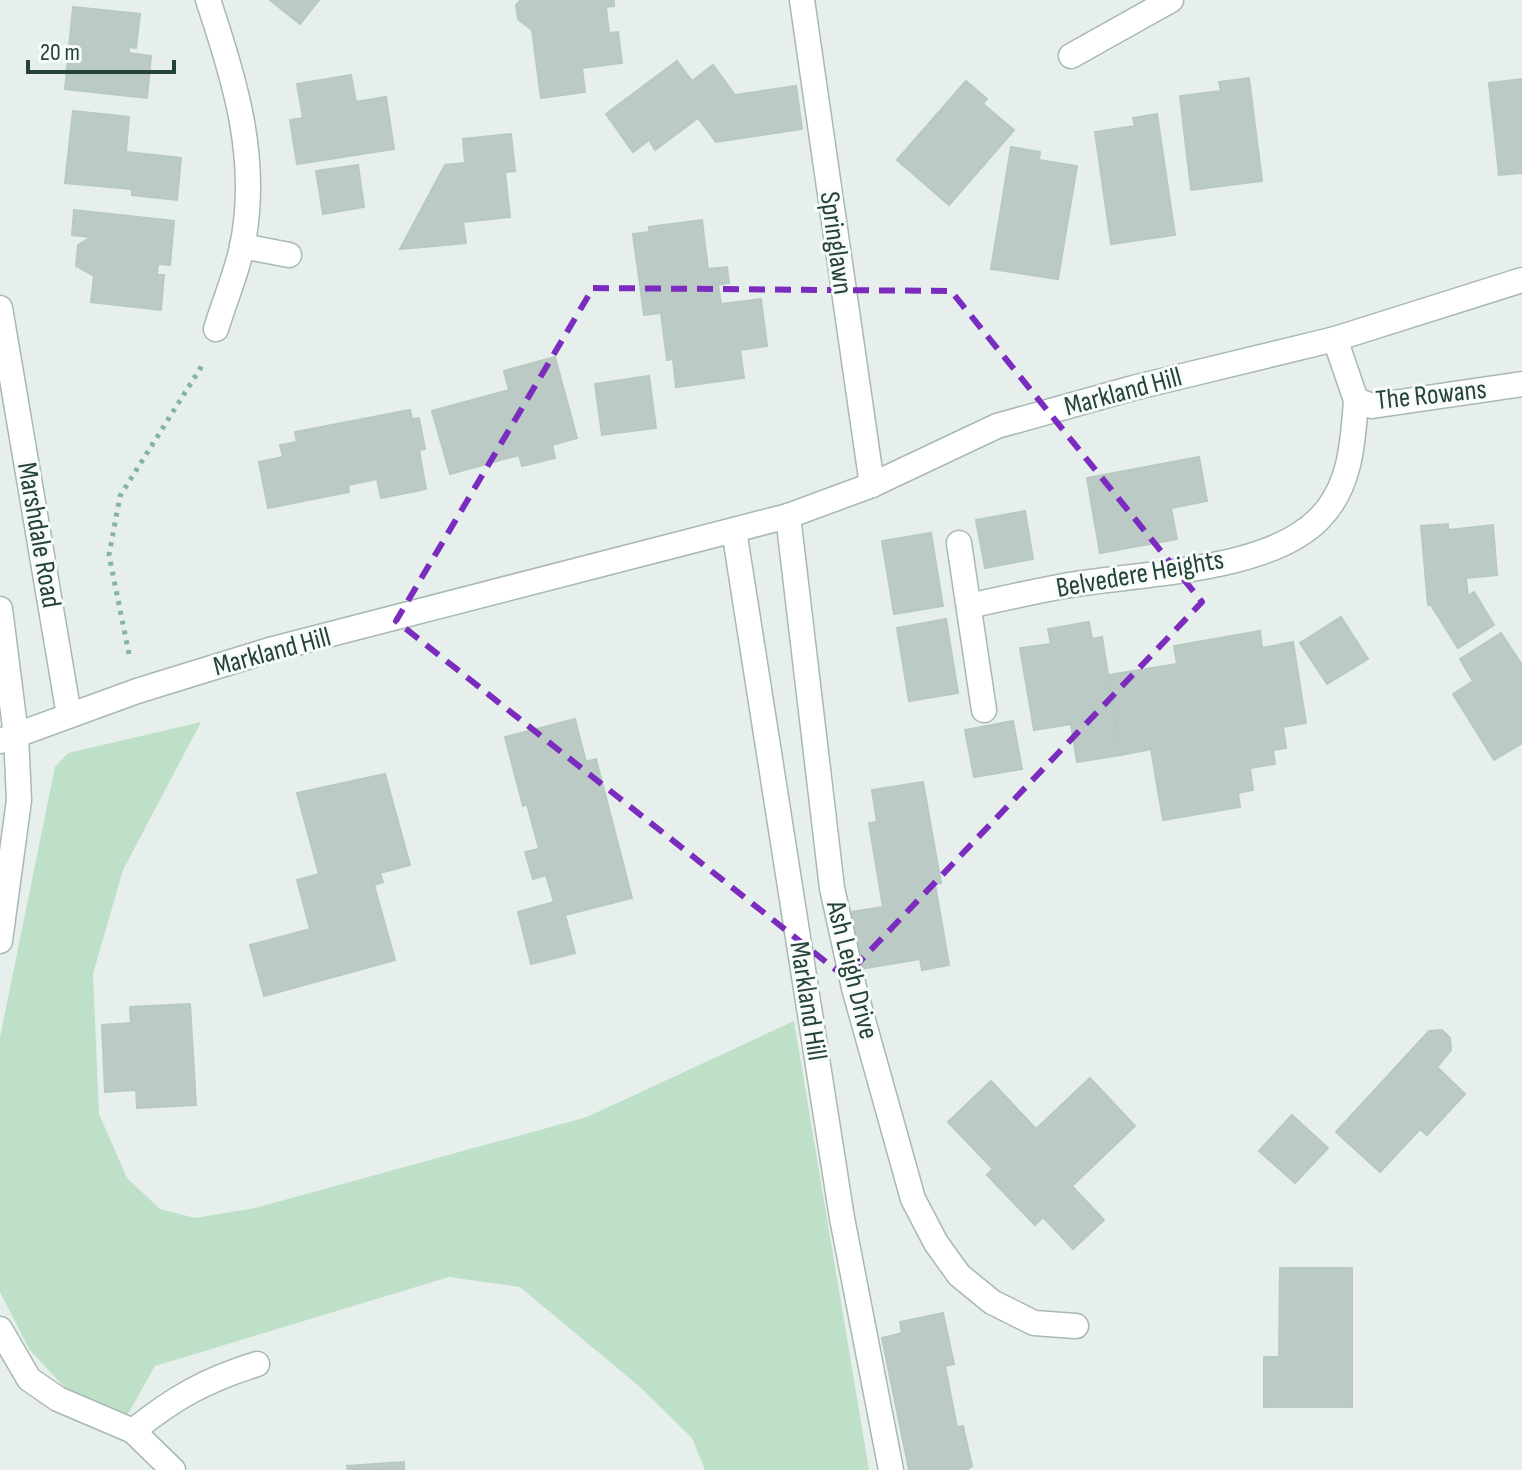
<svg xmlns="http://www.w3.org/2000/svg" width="1522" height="1470" font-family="'Sofia Sans Condensed',sans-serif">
<rect width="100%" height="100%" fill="#e6efeb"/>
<!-- green -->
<polygon fill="#bfe0c8" points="201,722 123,870 93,974 99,1114 127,1178 160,1209 195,1218 255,1208 587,1117 794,1021 869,1470 705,1470 692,1438 639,1386 520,1287 449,1277 155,1366 125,1419 68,1391 29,1349 0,1292 0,1037 55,767 68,753"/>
<!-- building -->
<g fill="#bbcac4" stroke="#b8c9c2" stroke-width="2">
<polygon points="270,0 319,0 300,24"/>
<polygon points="521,0 614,0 614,6 606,7 609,33 618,32 622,63 582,68 585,92 541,98 532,30 518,19 516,5"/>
<polygon points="73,7 140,14 136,48 129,47 129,53 151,56 147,98 65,89"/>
<polygon points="677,61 692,81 713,65 735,95 796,86 802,129 716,142 698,118 655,150 649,140 633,152 606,114"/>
<polygon points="351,75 356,102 386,97 394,149 297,164 290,120 303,118 297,84"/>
<polygon points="1249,78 1262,181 1191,190 1180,96 1221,91 1219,82"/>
<polygon points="1522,79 1522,173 1499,175 1489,83"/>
<polygon points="966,81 987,99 983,104 1014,130 949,205 897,160"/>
<polygon points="73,111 129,117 126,152 181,158 177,200 132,195 132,189 65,183"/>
<polygon points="1157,114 1175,235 1111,244 1095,132 1135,126 1133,118"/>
<polygon points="511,134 515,171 505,172 510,217 463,222 466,243 400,249 445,165 465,163 463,139"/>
<polygon points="1011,147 1040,152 1039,160 1077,166 1058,279 991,269"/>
<polygon points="358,165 364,207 323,214 316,171"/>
<polygon points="74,210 174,221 170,265 158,264 157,275 164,275 161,310 91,302 94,276 76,266 78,245 91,237 72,235"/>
<polygon points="702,220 708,269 727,267 729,283 718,285 721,304 761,299 767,346 740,350 744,378 676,387 673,359 667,360 661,313 644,315 633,234 649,232 649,227"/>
<polygon points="555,357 577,438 552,445 555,458 522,466 519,455 450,474 432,411 509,390 504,371"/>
<polygon points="649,376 656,428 602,435 595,384"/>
<polygon points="410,410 412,419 419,418 425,449 419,450 426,489 381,498 377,479 348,485 349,492 268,508 259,462 283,457 280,445 297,442 295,432"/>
<polygon points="1199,457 1207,501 1171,508 1177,539 1100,553 1087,478"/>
<polygon points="1025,511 1033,559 985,568 976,520"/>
<polygon points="1448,524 1448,530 1493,525 1497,575 1466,578 1468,596 1474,592 1494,625 1458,648 1431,605 1428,605 1421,526"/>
<polygon points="931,533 943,606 894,614 882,541"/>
<polygon points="1341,617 1368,659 1327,684 1300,643"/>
<polygon points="946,619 958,693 909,701 897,628"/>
<polygon points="1089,622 1092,639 1102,637 1121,755 1077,762 1071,724 1034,730 1020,648 1051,644 1048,629"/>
<polygon points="1260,631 1262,648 1293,642 1306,723 1283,727 1286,748 1273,750 1275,764 1250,768 1253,790 1238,793 1240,807 1163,820 1151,749 1121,755 1108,675 1177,664 1174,646"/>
<polygon points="1501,633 1522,665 1522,743 1494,760 1453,694 1473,681 1460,659"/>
<polygon points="575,719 586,762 596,759 632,898 565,915 575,953 531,964 518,912 554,902 546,875 533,879 525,852 539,849 527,804 523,806 505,737"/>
<polygon points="1013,721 1022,769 974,777 965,730"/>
<polygon points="385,774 410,865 380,873 383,882 374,885 395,960 264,996 250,945 310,929 297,880 319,874 297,793"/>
<polygon points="923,782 941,883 935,884 949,965 922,970 920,959 860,969 850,912 883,907 869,823 877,822 872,790"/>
<polygon points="190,1004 196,1105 137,1108 136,1090 105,1092 102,1025 131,1023 130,1007"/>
<polygon points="1442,1030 1450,1038 1451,1050 1437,1067 1465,1094 1427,1135 1420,1129 1380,1172 1336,1132 1429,1031"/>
<polygon points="1090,1078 1135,1126 1072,1186 1104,1220 1073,1249 1043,1217 1035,1225 987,1175 993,1169 948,1122 991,1081 1036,1129"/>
<polygon points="1292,1115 1328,1148 1295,1183 1259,1151"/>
<polygon points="1280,1268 1352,1268 1352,1407 1264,1407 1264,1357 1279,1357"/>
<polygon points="943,1313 954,1364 945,1366 957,1427 963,1426 972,1466 966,1470 909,1470 882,1338 902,1333 900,1322"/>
<polygon points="404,1462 404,1470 348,1470 347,1466"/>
</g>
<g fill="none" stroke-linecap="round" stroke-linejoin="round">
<!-- service casing -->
<g stroke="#a8b8b2" stroke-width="27">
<g id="service">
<polyline points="1071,56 1171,0"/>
<polyline points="734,530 842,1218 891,1470"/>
<polyline points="959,543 984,710"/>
<path d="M969 606C1000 599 1032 592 1064 586 1136 573 1266 573 1319 519 1351 487 1353 442 1356 400"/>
<polyline points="0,609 16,735 19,800 0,941"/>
<polyline points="0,1329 29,1379 58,1399 133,1431 173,1470"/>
<path d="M133 1431C175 1397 206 1380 257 1364"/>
</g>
</g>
<!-- minor casing -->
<g stroke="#a8b8b2" stroke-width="27">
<g id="minor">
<path d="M208 0C235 80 260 161 242 247 236 275 224 302 216 329"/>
<polyline points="802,0 872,485"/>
<polyline points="242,246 289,255"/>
<polyline points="0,308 69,715"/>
<polyline points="1335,339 1356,400 1372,406 1522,384"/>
<polyline points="788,516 832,888 854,988 913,1199 936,1243 959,1275 992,1302 1034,1323 1076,1326"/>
<polyline points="0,741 137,691 273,649 788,516 872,485 997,426 1133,388 1335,339 1522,280"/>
</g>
</g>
<!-- path -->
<polyline stroke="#86b3a5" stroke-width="5" stroke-dasharray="4 6" stroke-linecap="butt" points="129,654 109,555 120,496 203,364"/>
<!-- service -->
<use href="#service" stroke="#fff" stroke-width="24"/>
<!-- minor -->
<use href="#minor" stroke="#fff" stroke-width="24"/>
</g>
<!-- marked area -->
<path fill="none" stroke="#7b2cbf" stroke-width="6" stroke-dasharray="16 10" stroke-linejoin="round" d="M593 288 951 291 1202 602 845 977 396 621Z"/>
<g text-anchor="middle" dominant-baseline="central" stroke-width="6" stroke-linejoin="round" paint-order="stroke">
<!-- street labels -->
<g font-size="28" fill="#24423a" stroke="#f7fbf9">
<text transform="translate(836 243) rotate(82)">Springlawn</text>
<text transform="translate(1123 392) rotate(-15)">Markland Hill</text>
<text transform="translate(1431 395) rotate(-6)">The Rowans</text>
<text transform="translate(39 535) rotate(80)">Marshdale Road</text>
<text transform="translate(1140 574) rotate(-10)">Belvedere Heights</text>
<text transform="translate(272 652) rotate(-15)">Markland Hill</text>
<text transform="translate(852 970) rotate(76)">Ash Leigh Drive</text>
<text transform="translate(808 1001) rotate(81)">Markland Hill</text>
</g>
</g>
<!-- scale -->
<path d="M28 60v12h146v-12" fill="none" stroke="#24423a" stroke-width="4"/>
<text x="40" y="60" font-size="24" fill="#24423a" stroke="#f7fbf9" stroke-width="6" paint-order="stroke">20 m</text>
</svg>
